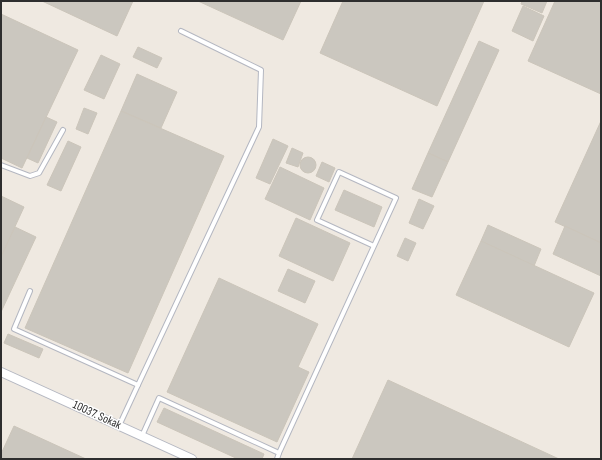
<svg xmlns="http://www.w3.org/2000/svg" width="602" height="460" font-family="'Sofia Sans Condensed',sans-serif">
<rect width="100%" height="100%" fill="#efe9e1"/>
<!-- building -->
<g fill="#cbc7bf" stroke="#cbc5ba">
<polygon points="42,1 133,1 117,36"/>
<polygon points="198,1 301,1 283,40"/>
<polygon points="343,1 484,1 437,106 320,53"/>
<polygon points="522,1 547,1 542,13 521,4"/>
<polygon points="555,1 601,1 601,94 528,61"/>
<polygon points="523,6 544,16 533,41 512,31"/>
<polygon points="1,14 78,50 22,168 1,158"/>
<polygon points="479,41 499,50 448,162 428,153"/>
<polygon points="138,47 162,58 157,68 133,57"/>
<polygon points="101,55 120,64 104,99 84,90"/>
<polygon points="137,74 177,92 161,128 121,111"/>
<polygon points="84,108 97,113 88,134 76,129"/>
<polygon points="121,111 224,156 128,373 25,328"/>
<polygon points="46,117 57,122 38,163 27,158"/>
<polygon points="601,121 601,243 555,222"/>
<polygon points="273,139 288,146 270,184 256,178"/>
<polygon points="68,141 81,147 61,191 47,185"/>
<polygon points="292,148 303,153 298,167 286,163"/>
<polygon points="428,153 448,162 432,197 412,189"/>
<circle cx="308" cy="165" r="8"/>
<polygon points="322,162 335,168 329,182 316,176"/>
<polygon points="280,167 324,188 310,220 265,199"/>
<polygon points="344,190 382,207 374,227 335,210"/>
<polygon points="1,196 24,207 1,257"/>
<polygon points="419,199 434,206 423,229 409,223"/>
<polygon points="296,218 350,243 333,281 279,256"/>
<polygon points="488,225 541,249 534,266 481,241"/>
<polygon points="565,226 601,243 601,276 553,254"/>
<polygon points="15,227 36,237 1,312 1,257"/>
<polygon points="405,238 416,243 408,261 397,256"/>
<polygon points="481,241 594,293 569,347 456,295"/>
<polygon points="288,269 315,281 305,303 278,291"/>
<polygon points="219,278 318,324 298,367 309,372 277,442 167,392"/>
<polygon points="8,334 43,349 39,358 4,343"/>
<polygon points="388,380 559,459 352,459"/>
<polygon points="164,408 264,454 262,459 238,459 157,422"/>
<polygon points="14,426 86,459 1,459 1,454"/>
</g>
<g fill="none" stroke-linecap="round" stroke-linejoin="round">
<!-- lane casing -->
<g stroke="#b4b7c1" stroke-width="6">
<g id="lane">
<polyline points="1,165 30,176 39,173 63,130"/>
<polyline points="30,291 14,329 138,385 119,426"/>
<polyline points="138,385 259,127 261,70 181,31"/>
<polyline points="142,436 159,398 279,453 277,459"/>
<polyline points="279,453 396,198 339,172 317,220 374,246"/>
</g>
</g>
<!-- street casing -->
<g stroke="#b4b7c1" stroke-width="10">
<polyline id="street" points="1,372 192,459"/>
</g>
<!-- lane -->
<use href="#lane" stroke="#fff" stroke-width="4"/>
<!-- street -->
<use href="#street" stroke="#fff" stroke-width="8"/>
</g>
<g text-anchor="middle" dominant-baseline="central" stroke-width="3" stroke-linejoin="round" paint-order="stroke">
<!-- street labels -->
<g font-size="12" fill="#2e2e2e" stroke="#fff">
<text transform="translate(97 415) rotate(25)">10037. Sokak</text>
</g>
</g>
<!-- border -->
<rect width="602" height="460" fill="none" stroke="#2e2e2e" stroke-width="4"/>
</svg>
